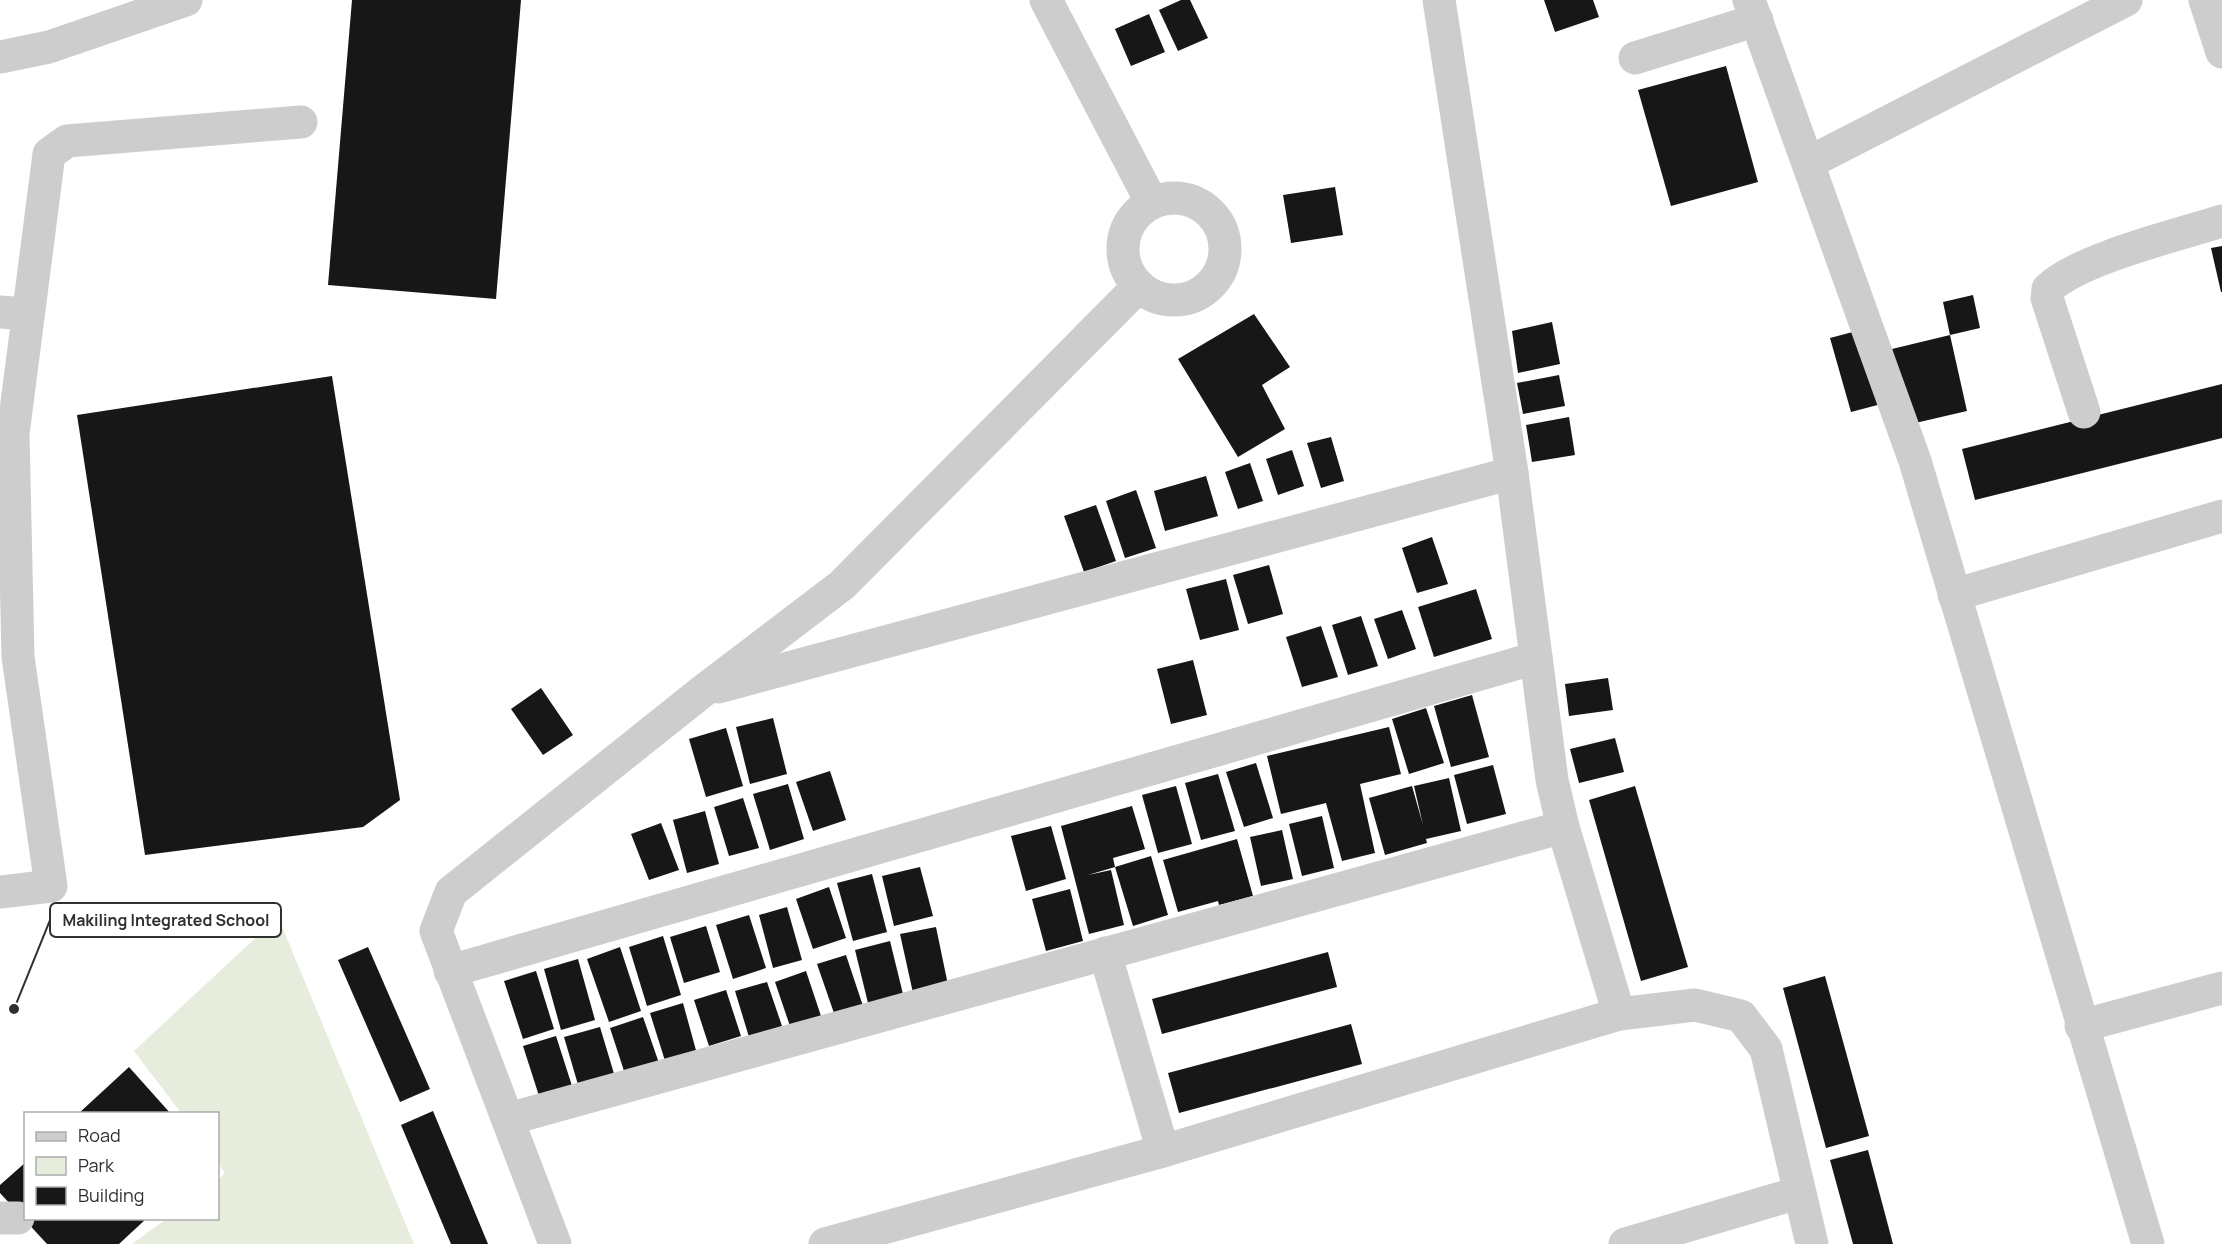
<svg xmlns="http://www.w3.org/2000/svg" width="2222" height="1244" font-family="Manrope,sans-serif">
<rect width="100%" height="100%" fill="#fff"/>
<!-- green -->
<polygon fill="#e6eddd" points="278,917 414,1244 132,1244 166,1219 218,1218 218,1180 225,1173 218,1163 218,1114 181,1113 134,1051"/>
<!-- building -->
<g fill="#171717">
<polygon points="352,0 521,0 496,299 328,285"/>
<polygon points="1181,0 1190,0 1208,38 1178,51 1159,10"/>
<polygon points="1544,0 1593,0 1599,17 1555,32"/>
<polygon points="1149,14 1165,52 1131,66 1115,29"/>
<polygon points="1726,66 1758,182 1671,206 1638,90"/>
<polygon points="1335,187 1343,235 1291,243 1283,195"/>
<polygon points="2222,246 2222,292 2221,292 2211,248"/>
<polygon points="1973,295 1980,328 1950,335 1943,302"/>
<polygon points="1254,314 1290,367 1262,385 1285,429 1238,457 1178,359"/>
<polygon points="1552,322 1560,364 1518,373 1512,331"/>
<polygon points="1864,329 1885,403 1851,412 1830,338"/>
<polygon points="1950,335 1967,411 1911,424 1892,349"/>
<polygon points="1559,375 1565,406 1523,414 1517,383"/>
<polygon points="332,376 400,800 363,827 145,855 77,415"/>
<polygon points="2222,384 2222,438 1975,500 1962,449"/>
<polygon points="1569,417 1575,455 1532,462 1526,425"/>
<polygon points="1331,437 1344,481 1321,488 1307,443"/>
<polygon points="1292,450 1304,486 1278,495 1266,459"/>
<polygon points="1250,463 1263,501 1238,509 1225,472"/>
<polygon points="1206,476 1218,516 1165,531 1154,491"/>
<polygon points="1136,490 1156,548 1125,558 1106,501"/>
<polygon points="1096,505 1116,561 1084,572 1064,516"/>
<polygon points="1432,537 1448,584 1417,593 1402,548"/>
<polygon points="1269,565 1283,614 1248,624 1233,575"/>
<polygon points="1226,579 1239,630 1200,640 1186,589"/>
<polygon points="1476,589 1492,639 1434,657 1418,607"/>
<polygon points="1402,610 1416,649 1388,659 1374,619"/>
<polygon points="1361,616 1378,666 1348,675 1332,625"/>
<polygon points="1321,626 1338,677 1302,687 1286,637"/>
<polygon points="1193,660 1207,715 1171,724 1157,669"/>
<polygon points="1608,678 1613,710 1569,716 1565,684"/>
<polygon points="541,688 573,735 543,755 511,709"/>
<polygon points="1472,695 1489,757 1451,767 1434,706"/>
<polygon points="1426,708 1444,763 1409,774 1392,719"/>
<polygon points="773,718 787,774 750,784 736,727"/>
<polygon points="1389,727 1401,774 1360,784 1375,853 1342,861 1326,803 1281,814 1267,756"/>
<polygon points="726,728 743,786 706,797 689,739"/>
<polygon points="1615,738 1624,772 1579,783 1570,749"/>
<polygon points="1256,763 1273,818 1244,827 1226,772"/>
<polygon points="1493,765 1506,814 1467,824 1454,775"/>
<polygon points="830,771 846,820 813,831 796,782"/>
<polygon points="1218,774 1235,831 1201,840 1185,783"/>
<polygon points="1449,778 1461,831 1426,839 1427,843 1385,855 1369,798 1412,786 1423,825 1414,786"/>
<polygon points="788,784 804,839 770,850 753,794"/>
<polygon points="1176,786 1192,844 1158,853 1142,795"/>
<polygon points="1635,786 1688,967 1641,981 1589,800"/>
<polygon points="743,798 759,848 729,856 714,807"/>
<polygon points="1132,806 1145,849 1113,858 1115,867 1151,856 1168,915 1133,926 1115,867 1088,875 1111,870 1124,925 1089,934 1061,826"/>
<polygon points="705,811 719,864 687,873 673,820"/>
<polygon points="1322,816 1334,868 1302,876 1289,824"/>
<polygon points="661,823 679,870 649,880 631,834"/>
<polygon points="1051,826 1066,879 1026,891 1011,836"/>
<polygon points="1282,830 1293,879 1261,886 1250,837"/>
<polygon points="1237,839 1253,896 1219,905 1218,901 1178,912 1163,860"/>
<polygon points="920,867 933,916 894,926 882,876"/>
<polygon points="872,874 887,932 853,941 837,883"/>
<polygon points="829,887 846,938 813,949 796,899"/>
<polygon points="1070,889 1083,941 1046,951 1032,899"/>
<polygon points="787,907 802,960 773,968 759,915"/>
<polygon points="749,915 766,968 733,979 716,925"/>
<polygon points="706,926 720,972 684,983 670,937"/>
<polygon points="936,927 948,985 913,993 900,934"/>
<polygon points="663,936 681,995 647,1006 629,947"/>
<polygon points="890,941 903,994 868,1003 855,950"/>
<polygon points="368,947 430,1089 400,1102 338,960"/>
<polygon points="620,947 641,1011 609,1022 587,959"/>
<polygon points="1328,952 1337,987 1162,1034 1152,999"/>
<polygon points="846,955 863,1006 835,1016 817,964"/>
<polygon points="578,959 595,1020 561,1030 544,969"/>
<polygon points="536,971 554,1029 523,1039 504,981"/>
<polygon points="806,971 823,1022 792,1032 775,982"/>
<polygon points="1825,976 1869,1136 1826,1148 1783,988"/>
<polygon points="767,982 782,1026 749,1037 735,991"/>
<polygon points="726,990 741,1036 709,1046 694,1000"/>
<polygon points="683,1003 697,1054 666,1064 650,1013"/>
<polygon points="643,1017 660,1066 626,1077 610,1028"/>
<polygon points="1351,1024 1362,1064 1179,1113 1168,1073"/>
<polygon points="600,1027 615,1077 579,1088 564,1037"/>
<polygon points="556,1036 573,1089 540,1099 523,1046"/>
<polygon points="129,1067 171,1114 78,1114"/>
<polygon points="433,1111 488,1244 451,1244 401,1125"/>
<polygon points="1868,1150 1893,1244 1853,1244 1830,1160"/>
<polygon points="26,1162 26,1218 147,1218 119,1244 47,1244 0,1193 0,1185"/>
</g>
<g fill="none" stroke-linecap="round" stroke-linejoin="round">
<!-- minor -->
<g stroke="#cdcdcd" stroke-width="33">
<polyline points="1046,0 1152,203"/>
<polyline points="1439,0 1512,473 1552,780 1563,827 1619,1014"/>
<polyline points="1749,0 1915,461 2148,1244"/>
<polyline points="2205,0 2222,52"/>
<polyline points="0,57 49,47 186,0"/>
<polyline points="1635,58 1757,20"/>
<polyline points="1808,163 2126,0"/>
<circle cx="1174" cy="249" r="51"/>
<polyline points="0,312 27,314"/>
<path d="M2084 412 2047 298 2048 289C2078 259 2178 235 2222 221"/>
<polyline points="1954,595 2222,516"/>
<polyline points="718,687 1512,473"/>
<polyline points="0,892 51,886 18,657 13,434 49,154 67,141 301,122"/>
<polyline points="1105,953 1163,1151"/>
<polyline points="450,971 1536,658"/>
<polyline points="2081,1026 2222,988"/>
<polyline points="508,1119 1563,827"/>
<polyline points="0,1218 18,1218"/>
<polyline points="555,1244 436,931 451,892 703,691 842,585 1139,286"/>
<polyline points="825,1244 1163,1151 1619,1014 1695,1005 1741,1016 1766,1049 1812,1244"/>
<polyline points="1625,1244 1798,1193"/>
</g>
</g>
<!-- callouts -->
<path fill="none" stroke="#303030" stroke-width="2" d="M14 1009L50 920"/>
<circle fill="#303030" stroke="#fff" stroke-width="2" cx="14" cy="1009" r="6"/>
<rect fill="#fff" stroke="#303030" stroke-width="2" x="50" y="903" width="231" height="34" rx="6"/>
<g font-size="16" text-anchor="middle" font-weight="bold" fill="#303030">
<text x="166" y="926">Makiling Integrated School</text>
</g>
<!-- legend -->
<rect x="24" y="1112" width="195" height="108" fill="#ffffff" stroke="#acacac" stroke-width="1.5"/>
<rect x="36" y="1132" width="30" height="9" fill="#cdcdcd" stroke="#acacac" stroke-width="1.5"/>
<text x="78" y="1142" font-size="18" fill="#303030">Road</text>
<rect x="36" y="1157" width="30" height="18" fill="#e6eddd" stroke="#acacac" stroke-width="1.5"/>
<text x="78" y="1172" font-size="18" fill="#303030">Park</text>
<rect x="36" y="1187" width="30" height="18" fill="#171717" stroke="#acacac" stroke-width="1.5"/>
<text x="78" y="1202" font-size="18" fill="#303030">Building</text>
</svg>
